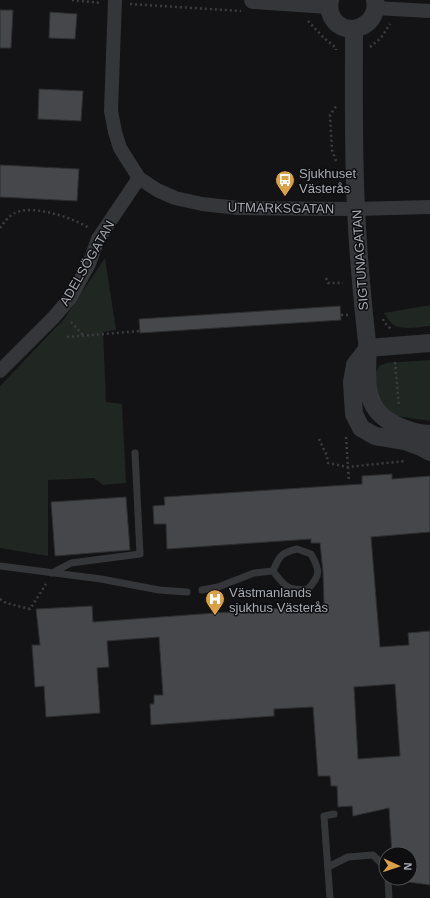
<svg xmlns="http://www.w3.org/2000/svg" width="430" height="898" font-family="Arial,sans-serif">
<rect width="100%" height="100%" fill="#131315"/>
<!-- green -->
<g fill="#202621">
<polygon points="105,258 116,330 103,332 106,402 122,404 126,483 103,485 94,478 48,480 48,556 0,548 0,386 64,319"/>
<path d="M430 305V326C419 327 402 331 392 324 389 321 386 316 384 313Z"/>
<polygon points="430,360 430,421 396,416 387,410 379,399 375,374 379,366 386,363"/>
</g>
<!-- building -->
<g fill="#45474a" stroke="#2e2e30" fill-rule="evenodd">
<polygon points="0,10 13,10 11,48 0,48"/>
<polygon points="50,12 77,14 75,39 49,38"/>
<polygon points="39,89 83,91 81,121 38,119"/>
<polygon points="0,165 79,169 77,201 0,197"/>
<polygon points="340,306 341,320 140,333 139,319"/>
<path d="M392 474V479L430 476V532L371 537 380 647 409 645 408 633 430 631V885L393 880V878H410V854H392L389 808 353 816 352 806 338 807 337 786H331L330 776H318L313 707 274 709V716L151 725 150 704H154V695H163L159 637 107 641 109 667 97 668 100 713 46 717 44 686 35 687 32 645H40L36 609 92 606 93 622 324 605 323 572 320 543H311V539L167 549 166 524H154L153 506 165 505 164 497 362 484V476ZM395 684 400 756 358 759 354 687Z"/>
<polygon points="126,497 130,550 55,556 51,502"/>
</g>
<g fill="none" stroke-linecap="round" stroke-linejoin="round">
<!-- path -->
<g stroke="#3b3d40" stroke-width="2.5" stroke-dasharray="2 3" stroke-linecap="butt">
<polyline points="72,0 101,3"/>
<polyline points="130,4 241,11"/>
<polyline points="308,21 324,38 336,48 336,50"/>
<polyline points="370,47 381,38 390,24"/>
<polyline points="336,161 332,150 330,115 337,105"/>
<path d="M0 228C4 222 9 216 15 213 32 204 74 218 89 228"/>
<polyline points="326,278 328,283 343,283"/>
<polyline points="341,315 348,315"/>
<polyline points="383,319 384,322 391,329"/>
<polyline points="71,322 83,335"/>
<polyline points="67,337 140,331"/>
<polyline points="395,362 399,407"/>
<polyline points="346,437 349,482"/>
<polyline points="319,439 327,456 328,463 348,467 406,461"/>
<polyline points="0,599 6,603 30,609 46,584"/>
</g>
<!-- service -->
<g stroke="#353639" stroke-width="7">
<path d="M297 549 311 554C320 570 321 575 308 589 288 591 285 587 273 571 279 557 280 553 297 549Z"/>
<polyline points="0,566 101,579 159,590 187,592"/>
<polyline points="52,573 71,563 140,554 135,453"/>
<polyline points="202,590 218,587 254,573 273,571"/>
<polyline points="328,867 348,857 373,855 386,868"/>
<polyline points="388,878 389,898"/>
<polyline points="330,898 324,816 334,814"/>
</g>
<!-- minor -->
<g stroke="#353639" stroke-width="14">
<polyline points="115,0 111,111 115,132 120,148 139,178 157,190 175,198 202,204 238,208 356,209 430,207"/>
<polyline points="375,8 430,11"/>
<polyline points="0,371 54,317 71,297 89,264 98,239 139,178"/>
</g>
<!-- tertiary -->
<g stroke="#353639" stroke-width="18">
<polyline points="253,0 328,5"/>
<path d="M330 0C329 5 329 7 330 12 339 42 381 28 375 0"/>
<path d="M354 29C354 89 353 149 356 208 358 253 362 297 367 342 369 361 364 384 372 402 380 422 409 433 430 434"/>
<polyline points="430,343 368,348 355,365 352,382 354,414 361,428 375,436 405,441 421,447 430,452"/>
</g>
</g>
<!-- icons -->
<defs>
<g id="bus-pin" transform="scale(1)"><path d="M0 17L-7.5 6A9.5 9.5 0 1 1 7.5 6Z" fill="#dca144" stroke="#0e0e10"/><path d="M-5-6H5V4H4V6H2V4H-2V6H-4V4H-5ZM-3.5-4V0h7V-4ZM-3.5 1.2v1.5H-2V1.2ZM2 1.2v1.5H3.5V1.2Z" fill="#fff"/></g>
<g id="hospital-pin" transform="scale(1)"><path d="M0 17L-7.5 6A9.5 9.5 0 1 1 7.5 6Z" fill="#dca144" stroke="#0e0e10"/><path d="M-5-5h3v3.5h4V-5h3V5h-3V1.5h-4V5h-3Z" fill="#fff"/></g>
</defs>
<g fill-rule="evenodd">
<use href="#bus-pin" x="285" y="180"/>
<use href="#hospital-pin" x="215" y="599"/>
</g>
<g text-anchor="middle" dominant-baseline="central" stroke-width="3" stroke-linejoin="round" paint-order="stroke">
<!-- poi labels -->
<g font-size="13" fill="#a7abb4" stroke="#0e0e10" text-anchor="start">
<text x="299" y="173">Sjukhuset<tspan x="299" dy="15">Västerås</tspan></text>
<text x="229" y="592">Västmanlands<tspan x="229" dy="15">sjukhus Västerås</tspan></text>
</g>
<!-- street labels -->
<g font-size="13" fill="#a7abb4" stroke="#0e0e10">
<text transform="translate(281 208) rotate(1)">UTMARKSGATAN</text>
<text transform="translate(360 260) rotate(-94)">SIGTUNAGATAN</text>
<text transform="translate(87 263) rotate(-60)">ADELSÖGATAN</text>
</g>
</g>
<!-- north arrow -->
<g transform="translate(398 866) rotate(93)"><circle r="19" fill="#0e0e10" stroke="#4b4d52"/>
<path d="M0-3L7 15L0 10L-7 15Z" fill="#dca144"/>
<text y="-6" font-size="11" font-weight="bold" text-anchor="middle" fill="#a7abb4">N</text>
</g>
</svg>
